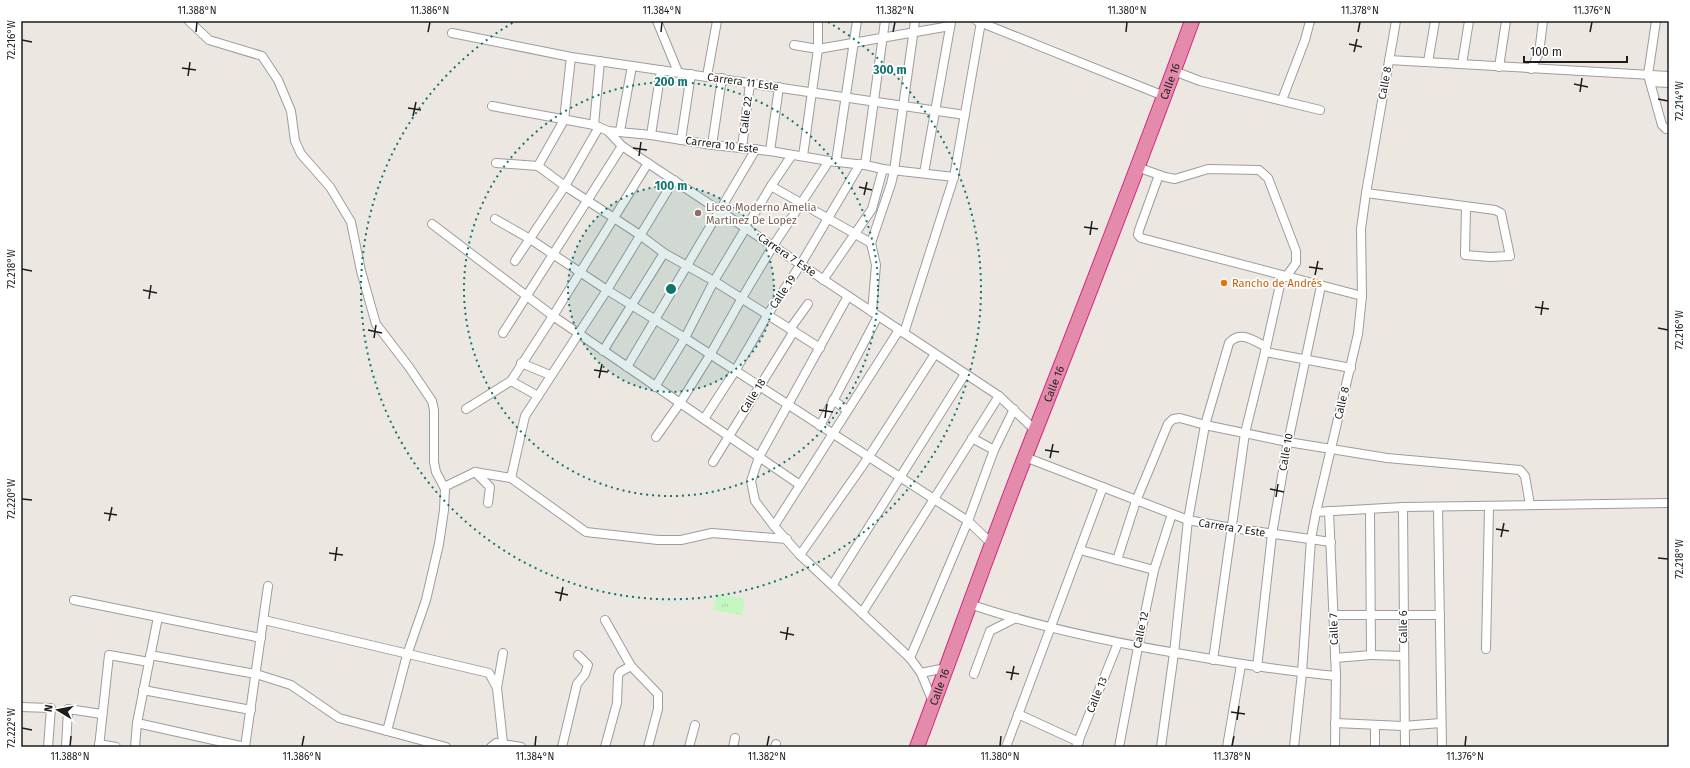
<svg xmlns="http://www.w3.org/2000/svg" width="1690" height="768" font-family="'Fira Sans',sans-serif">
<defs>
<pattern id="park-tufts" width="24" height="20" patternUnits="userSpaceOnUse"><rect width="24" height="20" fill="#c4f7bf"/><path d="M3 7l-1-3M5 7V3M7 7l1-3M15 17l-1-3M17 17v-4M19 17l1-3" fill="none" stroke="#a8d3a4"/></pattern>
</defs>
<rect width="100%" height="100%" fill="#ede7e2"/>
<!-- park -->
<polygon fill="url(#park-tufts)" points="717,594 745,599 742,615 714,610"/>
<g fill="none" stroke-linecap="round" stroke-linejoin="round">
<!-- street casing -->
<g stroke="#9d9d9d" stroke-width="10">
<g id="street">
<polyline points="189,21 209,40 262,56 278,80 291,111 295,141 301,154 330,187 351,222 361,271 376,324 409,367 432,401 434,410 434,462 436,472 445,489 444,510 439,544 426,600 407,655 387,731"/>
<polyline points="657,21 678,72"/>
<polyline points="977,21 1164,96"/>
<polyline points="1656,21 1648,75 1662,125 1666,129 1669,129"/>
<polyline points="452,33 571,57 965,115"/>
<polyline points="794,45 818,49 950,26"/>
<polyline points="1389,60 1669,76"/>
<polyline points="1428,62 1435,21"/>
<polyline points="1462,64 1469,21"/>
<polyline points="1499,67 1506,21"/>
<polyline points="1531,69 1539,53 1543,21"/>
<polyline points="1174,71 1200,81 1320,110"/>
<polyline points="707,76 717,21"/>
<polyline points="1650,82 1669,83"/>
<polyline points="1282,100 1305,40 1310,21"/>
<polyline points="492,106 594,125 608,131 651,135 712,145 770,151 829,161 865,165 883,169 954,177"/>
<polyline points="594,125 600,61"/>
<polyline points="608,131 622,146 999,396 1035,430"/>
<polyline points="620,131 632,66"/>
<polyline points="651,135 661,70"/>
<polyline points="681,140 691,74"/>
<polyline points="712,145 722,78"/>
<polyline points="742,148 750,83"/>
<polyline points="770,151 779,87"/>
<polyline points="803,156 818,49 818,21"/>
<polyline points="836,162 857,21"/>
<polyline points="496,163 538,166 565,186 640,235 664,253 714,281 820,348"/>
<polyline points="865,165 885,21"/>
<polyline points="538,166 564,120 571,57"/>
<polyline points="1137,167 1165,177 1175,179 1208,169 1259,170 1268,178 1296,251 1296,263 1286,277"/>
<polyline points="924,173 951,22"/>
<polyline points="1159,175 1139,230 1138,235 1141,238 1362,296"/>
<polyline points="771,186 871,243"/>
<polyline points="1366,193 1495,210 1501,213 1510,256 1490,257 1465,255 1466,207"/>
<polyline points="495,219 530,239 607,290 685,338 968,521 992,544"/>
<polyline points="432,224 553,316 800,485"/>
<polyline points="515,261 565,186 599,127"/>
<polyline points="823,280 872,209 883,169"/>
<polyline points="848,296 759,457 751,481 755,501 774,526 800,555 910,658 921,673 933,702"/>
<polyline points="872,312 876,265 871,243 891,184 894,171 915,21"/>
<polyline points="790,329 808,304"/>
<polyline points="503,333 622,146"/>
<polyline points="904,333 954,177 981,22"/>
<polyline points="603,351 664,253"/>
<polyline points="1265,352 1351,368"/>
<polyline points="521,363 550,375"/>
<polyline points="627,367 756,149"/>
<polyline points="511,381 538,396"/>
<polyline points="655,387 685,338 714,281 771,186 792,155"/>
<polyline points="833,400 847,410"/>
<polyline points="466,409 511,381 553,316 648,163"/>
<polyline points="704,419 735,371 768,314 801,264 860,164"/>
<polyline points="820,426 878,316"/>
<polyline points="656,437 680,403 710,355 742,298 773,246 829,161"/>
<polyline points="972,438 994,450"/>
<polyline points="1025,457 1188,520 1232,528 1331,542"/>
<polyline points="713,462 794,331"/>
<polyline points="475,472 490,487 488,503"/>
<polyline points="511,478 586,532 658,540 681,540 712,533 787,539"/>
<polyline points="444,487 475,472 511,478 525,416 607,290 674,180"/>
<polyline points="1403,507 1405,747"/>
<polyline points="1438,507 1442,747"/>
<polyline points="1329,511 1336,676 1335,747"/>
<polyline points="1316,512 1403,507 1669,503"/>
<polyline points="774,526 899,330"/>
<polyline points="1080,550 1154,570"/>
<polyline points="800,555 868,458 935,354"/>
<polyline points="1117,560 1136,501 1168,424 1173,419 1180,418 1205,425 1288,442 1387,458 1520,470 1525,476 1530,505"/>
<polyline points="833,584 965,374"/>
<polyline points="74,600 261,638"/>
<path d="M969 604C1038 627 1110 642 1182 654 1233 663 1284 671 1336 676"/>
<polyline points="862,613 999,396"/>
<polyline points="1333,615 1440,615"/>
<polyline points="264,620 489,673 497,688 503,743"/>
<polyline points="605,620 631,666 658,694 658,709 648,747"/>
<polyline points="1486,649 1489,507"/>
<polyline points="150,655 256,674 291,685 339,718 446,747"/>
<polyline points="1371,655 1403,656"/>
<polyline points="910,658 968,521 994,450 1014,409"/>
<polyline points="1335,658 1371,655 1370,509"/>
<polyline points="1213,660 1245,433 1265,352 1282,276"/>
<polyline points="1257,668 1272,534 1288,442 1321,286"/>
<polyline points="921,673 946,668"/>
<polyline points="974,674 990,631 1016,618"/>
<polyline points="497,688 503,653"/>
<polyline points="143,690 251,710"/>
<polyline points="21,707 51,708 48,747"/>
<polyline points="1018,714 1079,742"/>
<polyline points="137,723 245,747"/>
<polyline points="1335,723 1403,726 1441,723"/>
<polyline points="99,744 116,747"/>
<polyline points="66,747 68,709 102,714"/>
<polyline points="99,747 109,655 149,662"/>
<polyline points="135,747 137,723 158,617"/>
<polyline points="245,747 268,586"/>
<polyline points="491,747 496,743 521,747"/>
<polyline points="562,747 577,684 585,674 588,665 578,655"/>
<polyline points="605,747 617,703 618,676 620,672 631,666"/>
<polyline points="689,747 695,725"/>
<polyline points="733,747 735,738"/>
<polyline points="775,747 776,744"/>
<polyline points="1006,747 1103,487"/>
<polyline points="1076,747 1118,643"/>
<polyline points="1119,747 1138,647 1154,570 1172,514"/>
<path d="M1161 747 1174 653 1188 520 1205 425 1229 343C1240 330 1253 340 1266 347"/>
<polyline points="1227,747 1241,665"/>
<polyline points="1294,747 1302,673 1311,539 1316,512 1358,334 1362,296 1361,229 1366,193 1396,21"/>
<polyline points="1375,747 1375,725"/>
</g>
</g>
<!-- highway casing -->
<g stroke="#d22881" stroke-width="16">
<g id="highway">
<path id="s1" d="M917 747C957 641 994 534 1036 429 1089 294 1142 158 1192 21"/>
</g>
</g>
<!-- street -->
<use href="#street" stroke="#fff" stroke-width="8"/>
<!-- highway -->
<use href="#highway" stroke="#e48bab" stroke-width="14"/>
</g>
<!-- ticks -->
<path fill="none" stroke="#1c1c1c" stroke-width="1.5" d="M196 32 197 22M428 32 430 22M661 32 662 22M893 32 895 22M1126 32 1127 22M1358 32 1360 22M1590 32 1592 22M22 40 32 42M1349 44 1362 47M1354 52 1357 39M182 68 196 70M188 76 190 62M1574 84 1588 87M1580 92 1582 78M1658 99 1668 101M408 108 421 110M413 116 416 102M633 148 647 150M639 156 641 142M859 187 872 190M864 195 867 182M1084 227 1098 229M1090 235 1092 221M1309 267 1323 269M22 269 32 271M1315 275 1318 261M143 290 157 293M149 299 151 285M1535 307 1549 309M1541 315 1543 301M1658 328 1668 330M368 330 382 333M374 338 376 325M594 370 608 372M599 378 602 364M819 410 833 412M825 418 827 404M1045 450 1059 452M1050 458 1053 444M1270 489 1284 492M1276 497 1278 484M22 499 32 500M104 513 117 515M109 521 112 507M1496 529 1509 531M1501 537 1504 523M329 553 343 555M1658 558 1668 559M335 561 337 547M555 592 568 595M560 601 563 587M780 632 794 635M786 640 788 627M1006 672 1019 674M1011 680 1014 666M1231 712 1245 714M1237 720 1239 706M22 728 32 730M70 746 71 736M302 746 304 736M535 746 536 736M767 746 769 736M1000 746 1001 736M1232 746 1234 736M1465 746 1466 736"/>
<!-- distance rings -->
<circle cx="671" cy="289" r="103" fill="#0f766e" fill-opacity=".12"/>
<g fill="none" stroke="#0f766e" stroke-width="2" stroke-dasharray="2 4">
<circle cx="671" cy="289" r="103"/>
<circle cx="671" cy="289" r="207"/>
<path d="M828 22A310 310 0 1 1 514 22"/>
</g>
<!-- markers -->
<circle fill="#8d6e63" stroke="#fff" stroke-width="1.5" cx="698" cy="213" r="4"/>
<circle fill="#e8710a" stroke="#fff" stroke-width="1.5" cx="1224" cy="283" r="4"/>
<g text-anchor="middle" dominant-baseline="central" stroke-width="3.5" stroke-linejoin="round" paint-order="stroke">
<!-- street labels -->
<g font-size="11" fill="#1c1c1c" stroke="#fff">
<text stroke="none"><textPath href="#s1" startOffset="712">Calle 16</textPath></text>
<text transform="translate(743 82) rotate(8)">Carrera 11 Este</text>
<text transform="translate(1385 83) rotate(-80)">Calle 8</text>
<text transform="translate(746 115) rotate(-83)">Calle 22</text>
<text transform="translate(722 145) rotate(7)">Carrera 10 Este</text>
<text transform="translate(787 255) rotate(34)">Carrera 7 Este</text>
<text transform="translate(783 292) rotate(-56)">Calle 19</text>
<text stroke="none"><textPath href="#s1" startOffset="388">Calle 16</textPath></text>
<text transform="translate(753 396) rotate(-58)">Calle 18</text>
<text transform="translate(1342 403) rotate(-77)">Calle 8</text>
<text transform="translate(1286 452) rotate(-80)">Calle 10</text>
<text transform="translate(1232 528) rotate(9)">Carrera 7 Este</text>
<text transform="translate(1403 627) rotate(-90)">Calle 6</text>
<text transform="translate(1334 629) rotate(-92)">Calle 7</text>
<text transform="translate(1141 630) rotate(-78)">Calle 12</text>
<text stroke="none"><textPath href="#s1" startOffset="64">Calle 16</textPath></text>
<text transform="translate(1097 695) rotate(-68)">Calle 13</text>
</g>
<!-- education labels -->
<g font-size="11" fill="#785e54" stroke="#fff" text-anchor="start">
<text x="706" y="207">Liceo Moderno Amelia<tspan x="706" dy="13">Martinez De Lopez</tspan></text>
</g>
<!-- food labels -->
<g font-size="11" fill="#c56008" stroke="#fff" text-anchor="start">
<text x="1232" y="283">Rancho de Andrés</text>
</g>
</g>
<circle cx="671" cy="289" r="6" fill="#0f766e" stroke="#fff" stroke-width="2"/>
<g font-size="12" text-anchor="middle" font-weight="bold" fill="#0f766e" stroke="#fff" stroke-width="3.5" stroke-linejoin="round" paint-order="stroke">
<text x="890" y="74">300 m</text>
<text x="671" y="86">200 m</text>
<text x="671" y="190">100 m</text>
</g>
<!-- border -->
<rect width="1690" height="768" fill="none" stroke="#ffffff" stroke-width="44"/>
<!-- north arrow -->
<g transform="translate(58 710) rotate(280)" stroke="#ffffff" stroke-width="3" paint-order="stroke">
<path d="M0-3L7 15L0 10L-7 15Z" fill="#1c1c1c"/>
<text y="-6" font-size="11" font-weight="bold" text-anchor="middle" fill="#1c1c1c">N</text>
</g>
<!-- scale -->
<path d="M1524 56v6h103v-6" fill="none" stroke="#1c1c1c" stroke-width="2"/>
<text x="1530" y="56" font-size="12" fill="#1c1c1c" stroke="#ffffff" stroke-width="3" paint-order="stroke">100 m</text>
<rect x="22" y="22" width="1646" height="724" fill="none" stroke="#1c1c1c" stroke-width="1.5"/>
<g font-size="10" text-anchor="middle" fill="#1c1c1c">
<text x="197" y="14">11.388°N</text>
<text x="430" y="14">11.386°N</text>
<text x="662" y="14">11.384°N</text>
<text x="895" y="14">11.382°N</text>
<text x="1127" y="14">11.380°N</text>
<text x="1360" y="14">11.378°N</text>
<text x="1592" y="14">11.376°N</text>
<text transform="translate(11 40) rotate(-90)" y="4">72.216°W</text>
<text transform="translate(1679 101) rotate(-90)" y="4">72.214°W</text>
<text transform="translate(11 269) rotate(-90)" y="4">72.218°W</text>
<text transform="translate(1679 330) rotate(-90)" y="4">72.216°W</text>
<text transform="translate(11 499) rotate(-90)" y="4">72.220°W</text>
<text transform="translate(1679 559) rotate(-90)" y="4">72.218°W</text>
<text transform="translate(11 728) rotate(-90)" y="4">72.222°W</text>
<text x="70" y="760">11.388°N</text>
<text x="302" y="760">11.386°N</text>
<text x="535" y="760">11.384°N</text>
<text x="767" y="760">11.382°N</text>
<text x="1000" y="760">11.380°N</text>
<text x="1232" y="760">11.378°N</text>
<text x="1465" y="760">11.376°N</text>
</g>
</svg>
